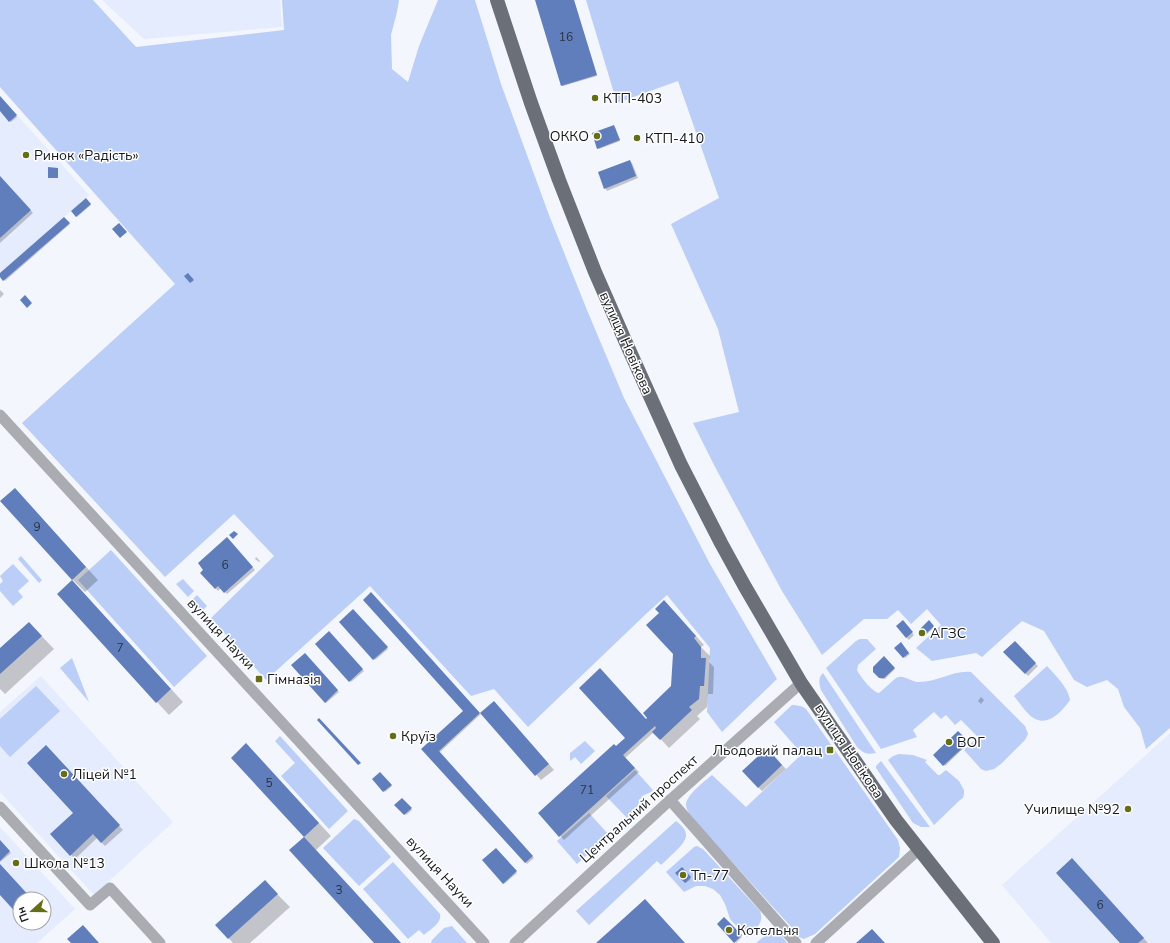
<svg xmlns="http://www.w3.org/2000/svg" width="1170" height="943" font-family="'Nunito Sans',sans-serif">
<rect width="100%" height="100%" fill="#f3f6fd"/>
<!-- built -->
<g fill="#e4ecfe" fill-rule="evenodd">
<polygon points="102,0 280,0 282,27 144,39"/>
<polygon points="0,96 89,195 0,273"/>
<polygon points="41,676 173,822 94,895 0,792 0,712"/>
<polygon points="1170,733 1170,943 1051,943 1002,885"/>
<path d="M0 827 75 909 37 943H0ZM20 899H44V923H20Z"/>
</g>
<!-- green -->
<g fill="#bacef7">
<polygon points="0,0 93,0 136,47 284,30 282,0 399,0 397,12 391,35 392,69 408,82 419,46 438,0 475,0 501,84 549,215 587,310 624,398 710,564 777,679 722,732 707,712 710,648 667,595 647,613 528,727 494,689 471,696 370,586 266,680 211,618 274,556 234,514 165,577 22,423 175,284 0,87"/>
<polygon points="586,0 1170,0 1170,728 1146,749 1140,728 1124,707 1118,689 1107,680 1087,687 1074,680 1044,631 1022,621 982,657 976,653 932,661 916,648 941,625 927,609 911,624 898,610 887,619 864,619 822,655 782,591 714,465 693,423 739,412 718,329 671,224 719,198 678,81 617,103"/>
<polygon points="111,550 207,656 174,687 78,580"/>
<polygon points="21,556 42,580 39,583 18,559"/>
<polygon points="13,564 29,581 18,591 23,597 13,606 0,591 0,584 3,581 0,576"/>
<polygon points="183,579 194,591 188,597 176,584"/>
<polygon points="197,595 207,606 201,612 191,601"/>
<path d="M860 639H867L876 649 858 665 857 670C860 676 872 692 879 693L896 678C903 674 910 681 917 682 936 683 953 670 971 672L1025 726 1028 734 1025 740 1001 764 994 769 986 771 981 769 964 750 978 737 961 720 955 725 946 715 941 719 934 712 913 730 917 737 881 749 826 668 856 641Z"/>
<polygon points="72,658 89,702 60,668"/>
<path d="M1047 666C1056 676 1068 687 1070 700 1062 712 1047 728 1032 717 1027 714 1018 701 1014 696Z"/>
<path d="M823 673 876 753C867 755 863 753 857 747L821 690C819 684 818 677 823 673Z"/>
<polygon points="36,686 60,711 10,757 0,746 0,719"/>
<path d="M792 705C798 705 802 706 806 709L898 840 900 848 899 857 815 934 804 939 799 937 794 930 691 817C689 813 686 809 686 805 686 795 705 781 712 775L746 807 802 754 774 722Z"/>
<polygon points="280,736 348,811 329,829 281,776 295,763 275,741"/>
<polygon points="585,741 595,751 581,764 575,757 570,761 570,753"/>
<polygon points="899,754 913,755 927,760 925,762 938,775 940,775 946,770 959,781 964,790 964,794 963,798 960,800 934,825 888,760 893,756"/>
<polygon points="881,761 930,827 921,827 913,823 876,768 876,766"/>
<polygon points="635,770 652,789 653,791 642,796 636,809 627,818 606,796"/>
<polygon points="589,813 609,835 577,864 557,841"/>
<polygon points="354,819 359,821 391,857 359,886 323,848"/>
<path d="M676 821C692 833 687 840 675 852 670 856 666 861 661 865L657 861 589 925 576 911Z"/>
<path d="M697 846 703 849 760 911C765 923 755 929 747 937L730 919 725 904 720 895 713 889 705 886H696L684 892 666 872 694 847Z"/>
<path d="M393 862 440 914C442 923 431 929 424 935L419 930 408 939 363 889Z"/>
<polygon points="452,926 467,943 431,943 432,940 444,928"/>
<path d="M770 932C778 931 783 937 787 943H756L767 934Z"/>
</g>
<!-- shadow -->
<g fill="#0003">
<polygon points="536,0 574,0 597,76 563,86 562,85"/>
<polygon points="593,96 596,97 597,101 595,100"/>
<polygon points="0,98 17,117 11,122 0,110"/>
<polygon points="615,127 620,141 599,149 598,148"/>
<polygon points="630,161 632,163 638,178 607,191 605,188"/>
<polygon points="0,177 33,213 0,243"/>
<polygon points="86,200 91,205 77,217 72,211"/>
<polygon points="64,218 70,224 5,281 0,276 0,274"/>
<polygon points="0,290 4,294 0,298"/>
<polygon points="27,502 98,580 85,592 72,579"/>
<polygon points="227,539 255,570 227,594 221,588 218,591 202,573"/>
<polygon points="256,557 260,561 259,562 255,559"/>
<polygon points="84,594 183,702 169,715 157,702"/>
<polygon points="371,594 480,714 494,702 554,770 541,780 482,713 439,753 534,858 527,864 423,749 465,711"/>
<polygon points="353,610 388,649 375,660 340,622"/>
<polygon points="673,610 704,645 701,647 710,656 709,662 714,667 713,694 708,694 707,707 697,716 700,719 669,748 654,732 625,758 639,772 564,840 539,813 616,748 646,720 672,687 674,654"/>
<polygon points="929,622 934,627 924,637 922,638 919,634"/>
<polygon points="29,623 54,649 5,694 0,689 0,650"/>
<polygon points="905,624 914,635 909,640 906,637"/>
<polygon points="329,632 364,671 351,682 316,644"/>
<polygon points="1015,642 1038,666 1028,676 1005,652"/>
<polygon points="901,644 910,654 905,658 896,648"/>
<polygon points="305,654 339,692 326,703 292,665"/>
<polygon points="884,658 895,669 885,679 881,679 874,671"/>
<polygon points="981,697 984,700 981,704 978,701"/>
<polygon points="958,732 969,743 945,766 934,755"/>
<polygon points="50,750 123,830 105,846 97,838 75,859 52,834 74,813"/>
<polygon points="771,753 786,769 762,791 758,787"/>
<polygon points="258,757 331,836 316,850 401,943 376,943 291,850 305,836 232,758"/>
<polygon points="380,773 392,786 385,792 373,779"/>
<polygon points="402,799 412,810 406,815 396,805"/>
<polygon points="0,841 11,853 0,862"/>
<polygon points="496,849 517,873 504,884 483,860"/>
<polygon points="1077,865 1148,943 1121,943"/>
<polygon points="682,868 691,879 686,883 677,873"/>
<polygon points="277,894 290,907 250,943 233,943 217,925"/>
<polygon points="724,918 742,937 736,943 718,924"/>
</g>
<!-- building -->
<g fill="#617ebc">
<polygon points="535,0 574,0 597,75 561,86"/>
<polygon points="0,96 17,115 9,122 0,111"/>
<polygon points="614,125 620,140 597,149 592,133"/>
<polygon points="630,160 636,176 604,189 598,172"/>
<polygon points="48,167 58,168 58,178 48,178"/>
<polygon points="0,176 31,210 0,238"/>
<polygon points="86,198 91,204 76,217 71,211"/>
<polygon points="64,217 70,223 3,281 0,277 0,273"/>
<polygon points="119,223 127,232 120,238 112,229"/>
<polygon points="188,273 194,280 190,283 184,276"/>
<polygon points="25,295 32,303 27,308 20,300"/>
<polygon points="15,488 86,567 72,580 171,689 156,703 57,594 72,580 0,501"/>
<polygon points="234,531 238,534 233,539 229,535"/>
<polygon points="227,537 253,567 224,593 218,586 215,589 200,573 203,570 198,563"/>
<polygon points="371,592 480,713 439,751 533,856 525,863 421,749 463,711 363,600"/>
<polygon points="664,600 696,636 694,638 701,647 701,658 706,658 704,686 700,686 699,699 689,707 692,710 660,740 652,732 656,728 655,726 623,755 635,768 559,837 538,813 614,744 616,746 625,738 579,688 600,668 646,719 647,718 643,713 671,686 673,654 646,625 659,613 655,609"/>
<polygon points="353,609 388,647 373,660 339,622"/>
<polygon points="903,620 913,632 906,638 896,626"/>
<polygon points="929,620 934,626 923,637 920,637 918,634 918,631"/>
<polygon points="29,622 42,636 0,674 0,648"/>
<polygon points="329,631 363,669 349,682 315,644"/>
<polygon points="1015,641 1036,663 1025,674 1003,652"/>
<polygon points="901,642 909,653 903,658 894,648"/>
<polygon points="305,653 338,690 325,703 291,665"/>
<polygon points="884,656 895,668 884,678 879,678 873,672 873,667"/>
<polygon points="494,701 549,764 535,776 480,713"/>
<polygon points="319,718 361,763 358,765 317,720"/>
<polygon points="958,731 969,742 943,766 933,755"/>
<polygon points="246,743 319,823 304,837 231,758"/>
<polygon points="46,745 120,825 101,843 93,834 70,856 50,834 73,813 27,763"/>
<polygon points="767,748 782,765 758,788 742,771"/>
<polygon points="380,772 392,785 383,792 372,779"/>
<polygon points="402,798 412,808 404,815 394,805"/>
<polygon points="304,837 353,890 401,943 374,943 289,850"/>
<polygon points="0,840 10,851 0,861"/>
<polygon points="496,848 517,871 503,884 482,860"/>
<polygon points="1072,858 1144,938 1138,943 1120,943 1056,873"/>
<polygon points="0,864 32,899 20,899 20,915 19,916 0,895"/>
<polygon points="682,867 691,877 685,883 675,873"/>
<polygon points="265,880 278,894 228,939 215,925"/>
<polygon points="645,899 685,943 596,943 624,918"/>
<polygon points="724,917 742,935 734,943 717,924"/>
<polygon points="83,925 99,943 71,943 67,939"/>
<polygon points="872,929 885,943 856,943"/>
</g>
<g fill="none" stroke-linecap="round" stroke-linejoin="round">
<!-- minor -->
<g stroke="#aaacb1" stroke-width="11">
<polyline points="0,415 484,943"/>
<polyline points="670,800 796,943"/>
<polyline points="0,807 90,905 110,888 160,943"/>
<polyline points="515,943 669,801 801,683"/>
<polyline points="816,943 918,850"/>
</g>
<!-- major -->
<polyline stroke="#6b6f77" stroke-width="14" points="497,0 531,103 559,180 595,272 627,345 681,465 721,543 744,585 801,683 896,820 993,943"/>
</g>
<!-- markers -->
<g fill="#666e15" stroke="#fff" stroke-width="1.5">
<circle cx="595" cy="98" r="4"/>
<circle cx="597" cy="136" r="4"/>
<circle cx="637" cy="138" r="4"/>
<circle cx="26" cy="155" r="4"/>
<circle cx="922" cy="633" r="4"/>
<rect x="255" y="675" width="8" height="8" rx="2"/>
<circle cx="393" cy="736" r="4"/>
<circle cx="949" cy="742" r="4"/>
<rect x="826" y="746" width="8" height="8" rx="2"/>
<circle cx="64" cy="774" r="4"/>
<circle cx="1128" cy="809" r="4"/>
<circle cx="16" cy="863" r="4"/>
<circle cx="683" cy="875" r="4"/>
<circle cx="729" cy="930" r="4"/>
</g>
<g text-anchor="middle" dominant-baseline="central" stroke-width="3" stroke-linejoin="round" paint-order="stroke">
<!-- number labels -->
<g font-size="12" fill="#293243">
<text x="566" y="37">16</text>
<text x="37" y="527">9</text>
<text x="225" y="565">6</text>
<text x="120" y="648">7</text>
<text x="269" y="783">5</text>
<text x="587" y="790">71</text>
<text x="339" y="890">3</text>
<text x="1100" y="905">6</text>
</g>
<!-- poi labels -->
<g font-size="14" fill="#16181b" stroke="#fff" text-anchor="start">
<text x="603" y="98">КТП-403</text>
<text x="589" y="136" text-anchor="end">ОККО</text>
<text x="645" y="138">КТП-410</text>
<text x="34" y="155">Ринок «Радість»</text>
<text x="930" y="633">АГЗС</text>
<text x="267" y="679">Гімназія</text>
<text x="401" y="736">Круїз</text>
<text x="957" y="742">ВОГ</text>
<text x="822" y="750" text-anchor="end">Льодовий палац</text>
<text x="72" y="774">Ліцей №1</text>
<text x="1120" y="809" text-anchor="end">Училище №92</text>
<text x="24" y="863">Школа №13</text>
<text x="691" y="875">Тп-77</text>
<text x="737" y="930">Котельня</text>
</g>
<!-- street labels -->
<g font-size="14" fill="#16181b" stroke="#fff">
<text transform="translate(626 343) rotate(66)">вулиця Новікова</text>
<text transform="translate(221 634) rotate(47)">вулиця Науки</text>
<text transform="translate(849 751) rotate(56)">вулиця Новікова</text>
<text transform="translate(639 809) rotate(-42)">Центральний проспект</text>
<text transform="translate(440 872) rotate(47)">вулиця Науки</text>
</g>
</g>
<!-- north arrow -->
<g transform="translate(32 911) rotate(249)"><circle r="19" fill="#ffffff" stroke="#a2a3a4"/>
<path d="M0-3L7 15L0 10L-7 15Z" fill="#666e15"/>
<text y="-6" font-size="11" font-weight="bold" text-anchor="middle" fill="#16181b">Пн</text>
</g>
</svg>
